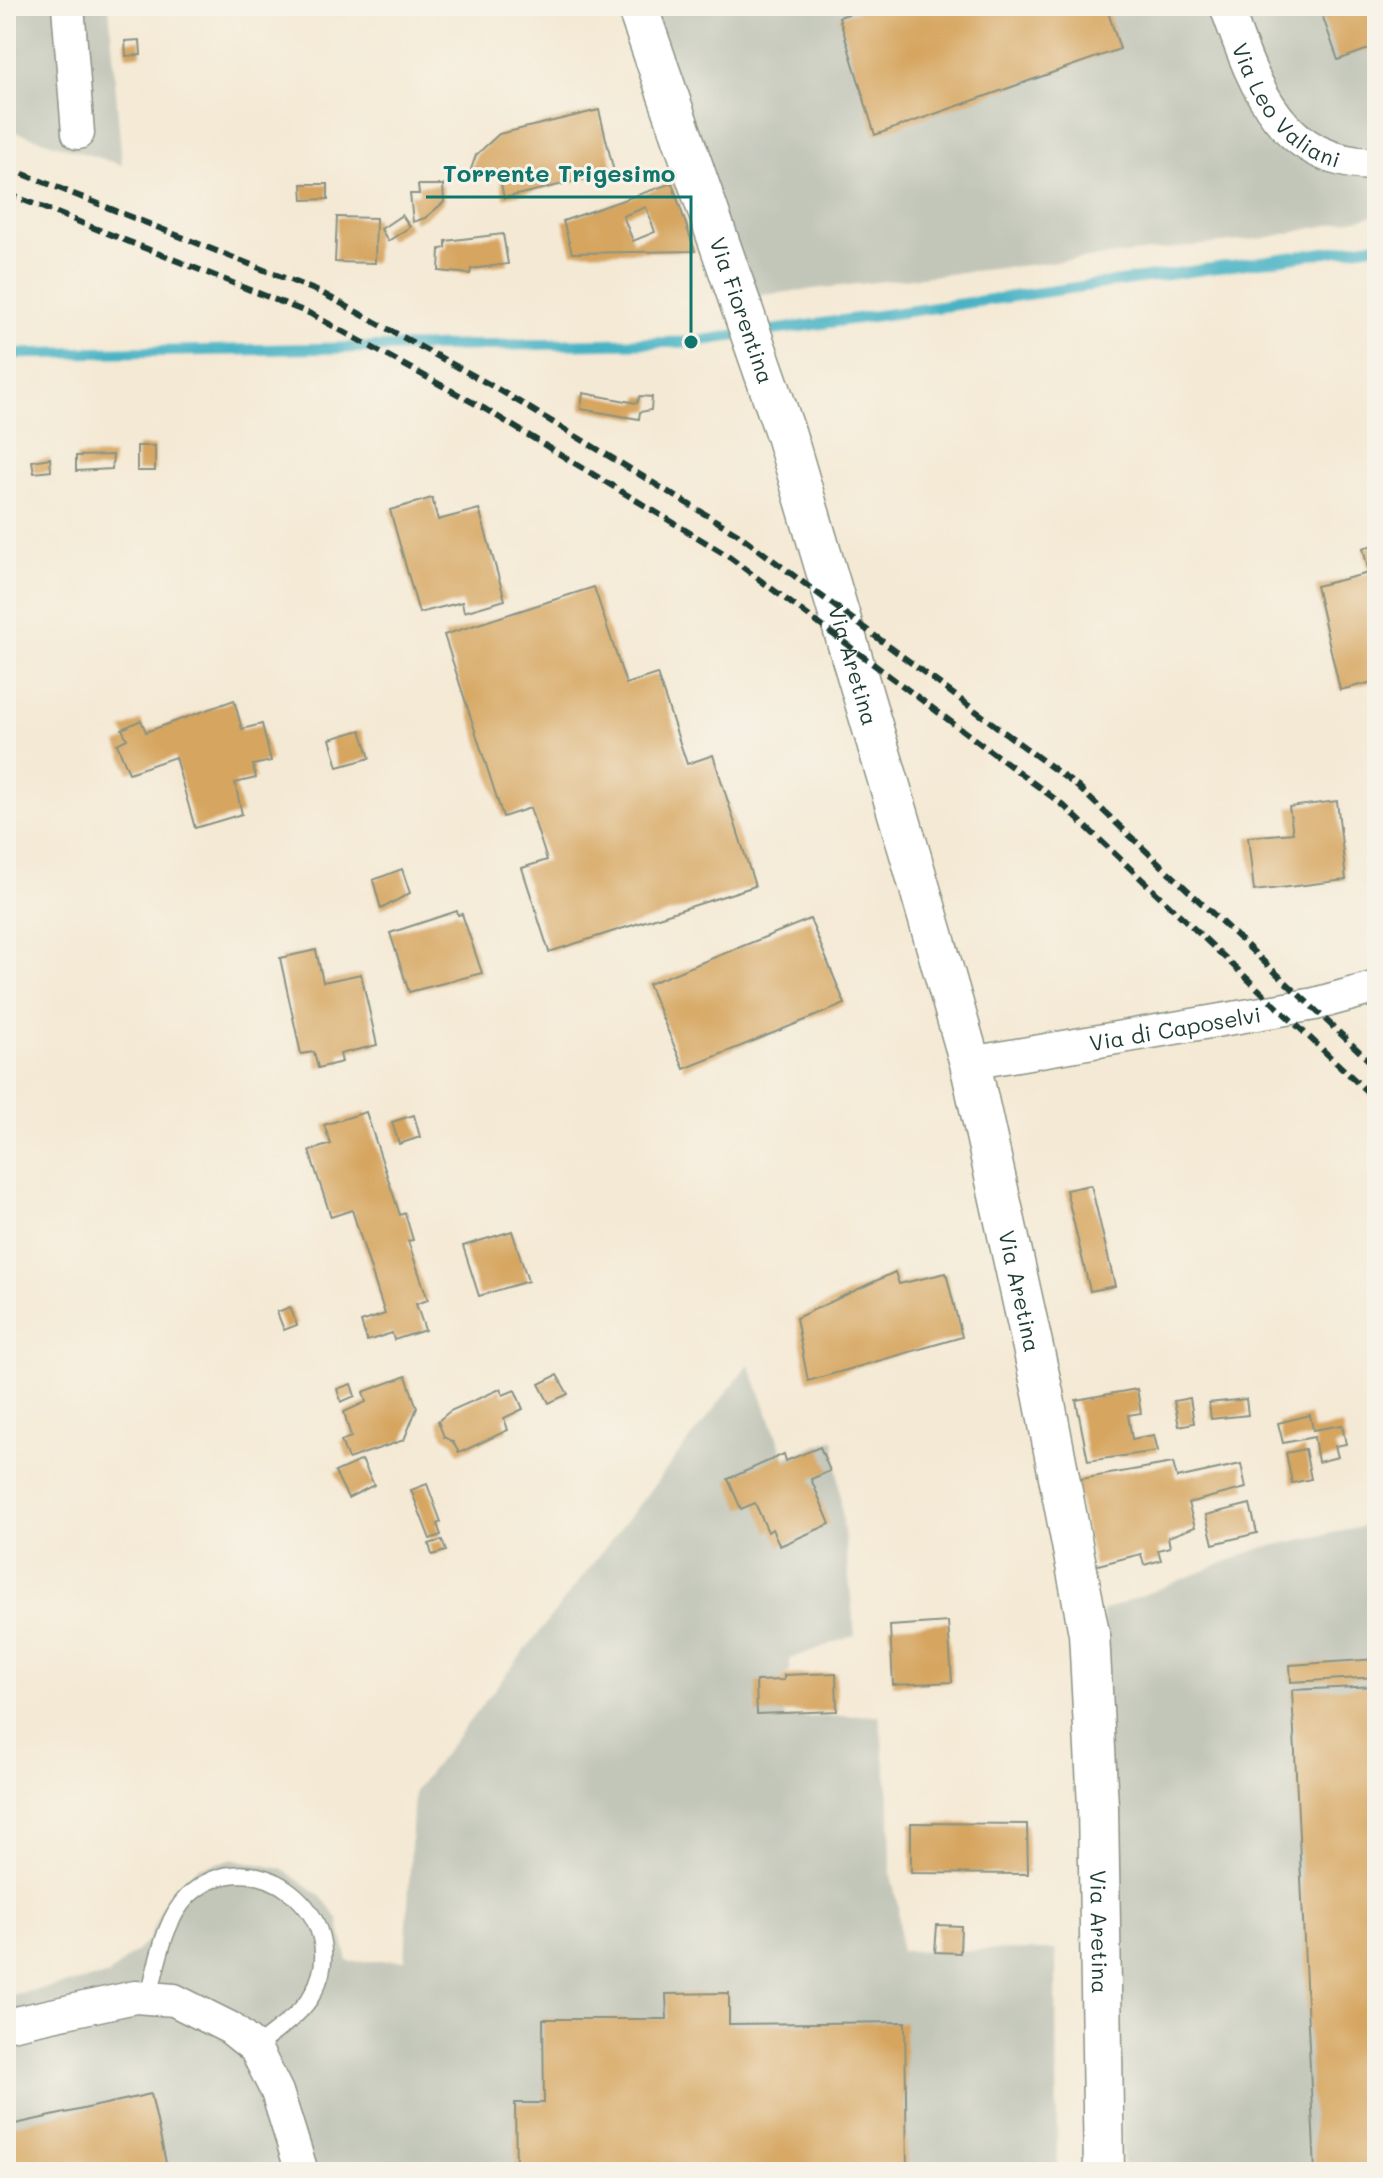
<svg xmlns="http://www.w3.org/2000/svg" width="1383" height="2178" font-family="Mali,sans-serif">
<rect width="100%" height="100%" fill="#f7f3e8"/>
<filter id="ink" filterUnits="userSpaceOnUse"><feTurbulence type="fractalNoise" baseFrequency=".0125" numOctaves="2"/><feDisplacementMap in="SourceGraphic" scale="16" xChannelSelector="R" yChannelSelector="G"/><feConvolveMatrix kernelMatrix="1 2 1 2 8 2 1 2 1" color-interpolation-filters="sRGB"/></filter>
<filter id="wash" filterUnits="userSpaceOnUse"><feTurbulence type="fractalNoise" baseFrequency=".006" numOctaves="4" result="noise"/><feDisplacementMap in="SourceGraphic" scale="32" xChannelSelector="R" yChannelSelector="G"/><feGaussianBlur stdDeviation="1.8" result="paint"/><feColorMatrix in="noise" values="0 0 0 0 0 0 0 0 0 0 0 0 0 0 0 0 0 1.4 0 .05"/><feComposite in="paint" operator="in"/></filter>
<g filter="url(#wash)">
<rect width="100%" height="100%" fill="#f4e9d4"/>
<!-- industrial -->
<g fill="#c2c6b9">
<polygon points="6,6 109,6 122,165 6,129"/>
<polygon points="649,6 1377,6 1377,215 1265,238 743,297"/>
<polygon points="749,1364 785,1458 834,1439 855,1635 790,1659 790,1671 784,1674 785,1718 879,1715 890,1806 891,1875 898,1907 900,1951 1056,1950 1057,2172 6,2172 6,1996 107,1976 148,1941 166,1898 198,1867 235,1859 282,1869 321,1896 338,1919 348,1962 405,1960 414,1792"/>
<polygon points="1377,1524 1377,2172 1123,2172 1103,1611 1261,1548"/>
</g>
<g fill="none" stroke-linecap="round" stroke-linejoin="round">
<!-- stream -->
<polyline stroke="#48b3c5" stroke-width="11" points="6,354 691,342 1377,245"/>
</g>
<g id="blocks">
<!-- building -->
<g fill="#d6a55f" fill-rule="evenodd">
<polygon points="873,6 1106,6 1120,49 875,135 839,17"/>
<polygon points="1319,6 1377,6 1377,46 1338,60"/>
<polygon points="140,40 141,55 126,56 125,41"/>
<polygon points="599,110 614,172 504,198 498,170 469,175 476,155 499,134"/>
<path d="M672 183 695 251 572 253 563 221ZM646 207 655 232 633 241 623 216Z"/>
<polygon points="302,184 328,184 328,199 303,200"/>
<polygon points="418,185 443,185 444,202 425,218 413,222 410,194 419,194"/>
<polygon points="402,215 410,227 388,241 381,229"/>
<polygon points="337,217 376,218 375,263 335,262"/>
<polygon points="503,234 508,264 471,269 470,274 439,271 440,249 446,248 446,241"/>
<polygon points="583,393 637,403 640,396 652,397 651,410 640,412 639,419 581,409"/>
<rect x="137" y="446" width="18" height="25"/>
<polygon points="113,455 112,469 76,471 76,456"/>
<polygon points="50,458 51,471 34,473 32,461"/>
<polygon points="432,498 438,520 479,509 505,600 464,612 462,602 419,613 390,510"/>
<polygon points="1377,544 1377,681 1340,690 1316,586 1369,573 1363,548"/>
<polygon points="594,587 626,684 657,674 687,764 713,755 755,886 549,952 522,868 547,860 530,808 503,817 444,635"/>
<polygon points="234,700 242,729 262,724 271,761 253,765 256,778 235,783 242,814 195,828 175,757 129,773 117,744 127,739 122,729 141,720 146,732"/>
<polygon points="361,730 370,758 338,767 330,739"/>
<polygon points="1337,801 1346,880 1254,891 1248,837 1293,833 1289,807"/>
<polygon points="402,869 410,893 381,909 373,880"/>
<polygon points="457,911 458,915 462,914 482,973 409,992 390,933"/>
<polygon points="810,919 845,1004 684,1069 648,984"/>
<polygon points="316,950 323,982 361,974 377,1045 340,1054 342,1062 318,1068 314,1052 301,1054 280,958"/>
<polygon points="366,1112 400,1215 405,1213 413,1240 408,1241 428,1300 416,1304 425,1330 394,1340 392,1333 367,1341 361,1322 385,1314 384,1311 352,1210 331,1217 309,1151 331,1144 324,1125"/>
<polygon points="414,1115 420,1137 399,1144 392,1122"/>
<polygon points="1091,1185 1115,1286 1090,1291 1066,1190"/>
<polygon points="512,1231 528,1281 479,1296 463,1246"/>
<polygon points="895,1272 899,1284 946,1273 962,1337 808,1381 796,1318"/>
<polygon points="290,1307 297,1325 284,1330 277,1312"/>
<polygon points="557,1375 568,1394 549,1403 539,1384"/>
<polygon points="406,1376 417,1408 404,1440 348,1459 341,1441 351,1437 344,1412 366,1402 363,1392"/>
<polygon points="351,1384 355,1396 341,1402 337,1389"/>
<polygon points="500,1389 503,1395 515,1390 523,1409 504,1418 508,1430 459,1453 453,1442 444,1437 438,1421 450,1411"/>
<polygon points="1137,1389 1141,1413 1128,1415 1132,1439 1154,1435 1158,1451 1088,1461 1076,1400"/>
<polygon points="1190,1398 1194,1423 1179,1426 1174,1401"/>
<polygon points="1246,1399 1248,1415 1211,1419 1209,1403"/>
<polygon points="1310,1415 1313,1430 1342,1425 1346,1444 1335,1446 1338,1457 1318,1462 1314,1437 1283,1443 1278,1423"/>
<polygon points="820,1447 830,1471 811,1479 830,1524 780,1546 772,1529 768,1532 755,1503 741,1509 728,1479 784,1454 786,1461"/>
<polygon points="1305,1449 1311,1479 1292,1483 1286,1453"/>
<polygon points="362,1460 374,1485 348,1498 335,1472"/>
<polygon points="1173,1463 1177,1478 1241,1464 1246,1488 1188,1503 1195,1527 1168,1537 1170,1547 1158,1550 1161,1560 1144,1565 1141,1554 1094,1566 1075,1480"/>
<polygon points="427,1484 441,1522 437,1524 441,1535 430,1539 411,1490"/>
<polygon points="1250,1504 1257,1533 1213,1544 1206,1515"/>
<polygon points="442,1540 446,1551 432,1555 429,1544"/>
<polygon points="948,1622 952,1682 893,1685 890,1626"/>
<polygon points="1377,1659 1377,1677 1291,1682 1290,1665"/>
<polygon points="836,1673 837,1711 757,1714 756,1681 784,1680 784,1675"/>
<polygon points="1377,1686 1377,2172 1315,2172 1292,1690"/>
<polygon points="911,1823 1027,1824 1028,1874 911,1873"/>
<polygon points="937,1925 961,1926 960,1953 935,1952"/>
<polygon points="729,1993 729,2024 905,2022 907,2172 516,2172 515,2103 544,2103 543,2019 667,2019 666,1994"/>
<polygon points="151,2094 168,2172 6,2172 6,2126"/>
</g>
</g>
</g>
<g filter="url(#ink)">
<use href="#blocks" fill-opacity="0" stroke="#8a9384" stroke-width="2"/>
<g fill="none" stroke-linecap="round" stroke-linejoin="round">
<!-- service casing -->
<g stroke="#8a9384" stroke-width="19">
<path id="service" d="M148 1998C158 1965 163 1921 188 1896 253 1834 356 1916 313 1993 301 2016 274 2031 255 2048"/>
</g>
<!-- minor casing -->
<g stroke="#8a9384" stroke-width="35">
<g id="minor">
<polyline points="68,6 78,133"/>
<path id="s1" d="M1226 6C1254 84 1279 164 1377 164"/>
<path id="s2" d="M970 1063 1315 1004 1377 987"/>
<polyline points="6,2025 135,1997 174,2000 230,2028 255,2048 277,2092 302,2172"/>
</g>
</g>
<!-- tertiary casing -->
<g stroke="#8a9384" stroke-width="43">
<g id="tertiary">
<path id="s3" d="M637 6 786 435 910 854 970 1063 1043 1393 1089 1633 1098 1806 1104 2172"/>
</g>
</g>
<!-- service -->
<use href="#service" stroke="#fff" stroke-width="16"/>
<!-- minor -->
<use href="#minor" stroke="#fff" stroke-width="32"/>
<!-- tertiary -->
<use href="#tertiary" stroke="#fff" stroke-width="40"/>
<!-- rail -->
<g stroke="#1f3d34" stroke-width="6" stroke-dasharray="12 6" stroke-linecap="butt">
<polyline points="6,167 322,293 496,388 738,534 1078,787 1377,1068"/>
<polyline points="6,193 311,314 485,409 725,554 1063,805 1377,1101"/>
</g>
</g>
</g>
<g text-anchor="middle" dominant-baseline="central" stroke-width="6" stroke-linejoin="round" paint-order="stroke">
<!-- street labels -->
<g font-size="22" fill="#1f3d34" stroke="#f7f3e8">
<text stroke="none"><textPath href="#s1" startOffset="120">Via Leo Valiani</textPath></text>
<text stroke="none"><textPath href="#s3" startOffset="322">Via Fiorentina</textPath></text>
<text stroke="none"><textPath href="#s3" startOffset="694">Via Aretina</textPath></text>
<text stroke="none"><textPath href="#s2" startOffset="208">Via di Caposelvi</textPath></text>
<text stroke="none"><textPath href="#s3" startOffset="1342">Via Aretina</textPath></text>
<text stroke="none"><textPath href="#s3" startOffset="1990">Via Aretina</textPath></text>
</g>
</g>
<!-- callouts -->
<path fill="none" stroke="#0f766e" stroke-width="3" d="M691 342L691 197H426"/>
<circle fill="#0f766e" stroke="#f7f3e8" stroke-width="3" cx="691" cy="342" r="8"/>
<g font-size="24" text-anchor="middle" font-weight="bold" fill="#0f766e" stroke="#f7f3e8" stroke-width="6" stroke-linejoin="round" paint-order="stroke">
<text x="559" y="182">Torrente Trigesimo</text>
</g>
<!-- margin -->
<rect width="1383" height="2178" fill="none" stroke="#f7f3e8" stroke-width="32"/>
</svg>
